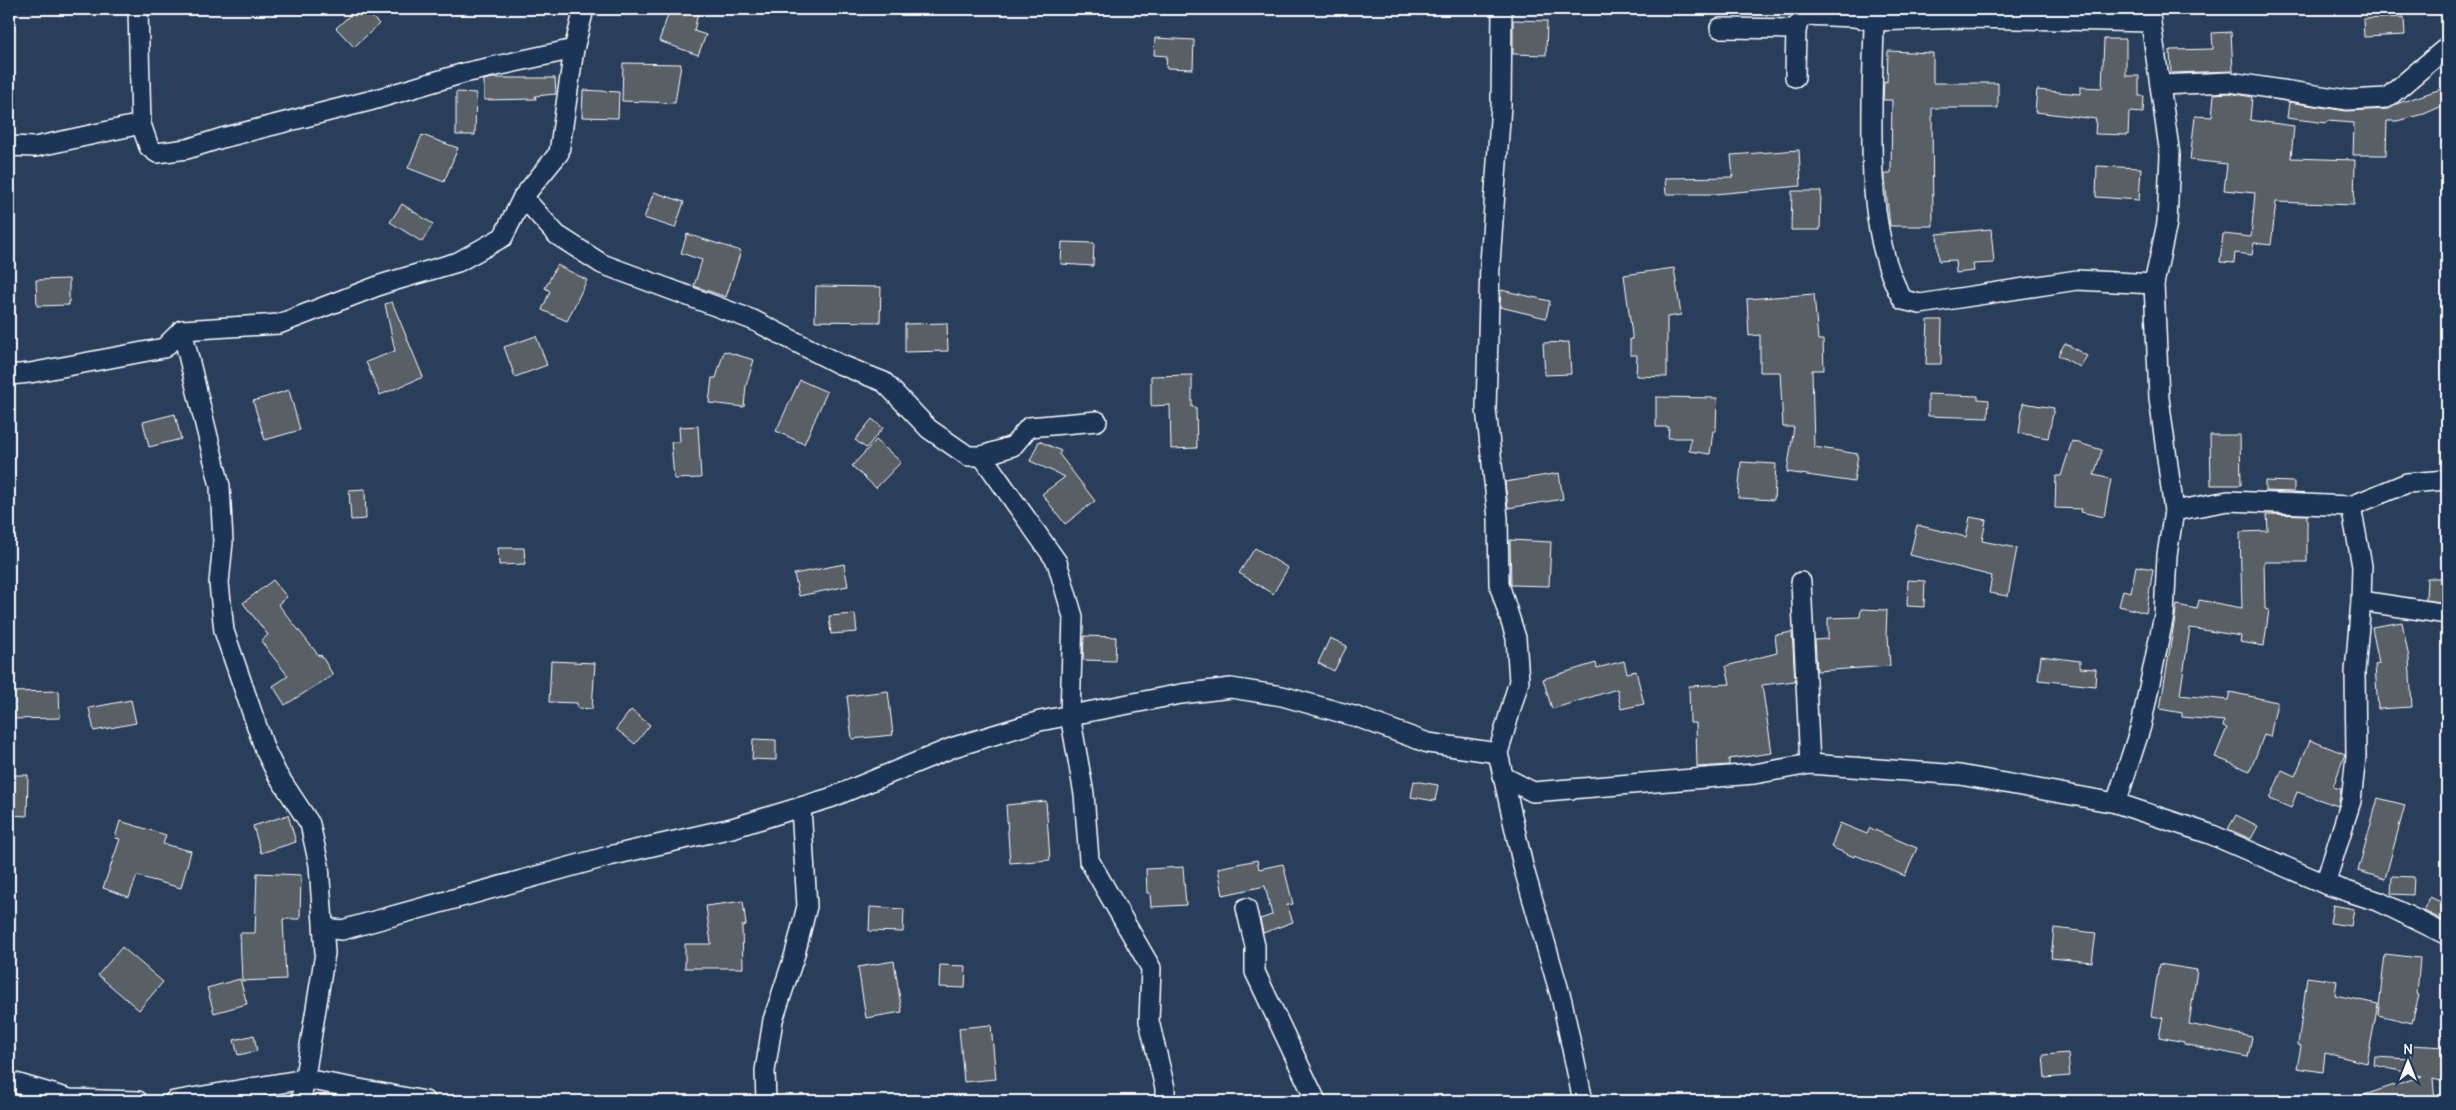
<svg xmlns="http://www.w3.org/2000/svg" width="2456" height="1110" font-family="Delius,sans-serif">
<rect width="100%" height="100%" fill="#293e5a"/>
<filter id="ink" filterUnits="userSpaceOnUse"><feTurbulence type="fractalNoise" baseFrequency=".02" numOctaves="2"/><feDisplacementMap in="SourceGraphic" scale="10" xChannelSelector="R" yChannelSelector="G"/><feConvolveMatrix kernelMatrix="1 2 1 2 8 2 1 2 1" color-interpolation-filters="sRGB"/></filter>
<g filter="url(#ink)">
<!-- building -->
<g fill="#596065" stroke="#fff">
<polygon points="357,9 364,9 379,24 354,47 336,28"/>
<polygon points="670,9 699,9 694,31 706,35 698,55 659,41"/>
<polygon points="2404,17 2405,35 2364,37 2363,19"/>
<polygon points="1513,20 1547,21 1546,55 1513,54"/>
<polygon points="2231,32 2233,71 2171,73 2170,50 2213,49 2212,33"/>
<polygon points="1155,38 1194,40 1193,69 1166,68 1167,56 1154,55"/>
<polygon points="2104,39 2126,39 2126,76 2139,76 2139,96 2144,96 2143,113 2129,112 2128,135 2095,134 2096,119 2035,112 2037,90 2080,94 2080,87 2102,88"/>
<polygon points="1888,51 1933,53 1933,83 1998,83 1998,108 1932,108 1933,226 1890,226 1885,179 1885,174 1891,174 1892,100 1883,100 1884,81 1887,82"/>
<polygon points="623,63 681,64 675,103 622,101"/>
<polygon points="493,78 555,78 556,94 535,96 536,99 484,100 484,80"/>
<polygon points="2447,87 2447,104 2424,114 2398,121 2387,121 2386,155 2353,155 2354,123 2327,121 2326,123 2287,118 2289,102 2346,111 2388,109 2399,103"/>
<polygon points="583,90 619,92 618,118 582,117"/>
<polygon points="456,92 476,93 475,135 456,135"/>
<polygon points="2229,93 2252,97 2250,120 2294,126 2291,158 2355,160 2354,205 2276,202 2271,245 2254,243 2252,255 2235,253 2234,263 2220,262 2223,234 2251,237 2255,193 2224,190 2227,164 2190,160 2195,116 2212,117 2214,94"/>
<polygon points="422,135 458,148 444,182 408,168"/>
<polygon points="1799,150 1801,186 1715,194 1666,194 1665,178 1733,177 1731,155"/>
<polygon points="2097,166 2141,168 2139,200 2096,197"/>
<polygon points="1792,191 1821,191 1820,230 1791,230"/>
<polygon points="654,192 684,202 675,228 644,218"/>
<polygon points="402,204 433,224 422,242 390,222"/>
<polygon points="1991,229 1994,263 1973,264 1974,271 1956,273 1955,260 1939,261 1937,234"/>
<polygon points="687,234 741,251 726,297 694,286 702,260 681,253"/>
<polygon points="1062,242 1094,243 1093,266 1061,264"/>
<polygon points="557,265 587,280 567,321 542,310 550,291 545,288"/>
<polygon points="1674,268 1681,315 1667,317 1667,377 1636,376 1637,355 1630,355 1630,339 1632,339 1632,335 1624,275"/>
<polygon points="69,279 69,305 37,306 36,280"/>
<polygon points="816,286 881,287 880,322 815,321"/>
<polygon points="1501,290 1550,301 1546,318 1500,307"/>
<polygon points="1814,294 1818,340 1823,340 1824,370 1812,370 1814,447 1858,454 1854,482 1787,472 1794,427 1783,427 1780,372 1760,372 1760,335 1749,336 1747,299"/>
<polygon points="392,302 423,377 380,395 366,362 395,351 385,304"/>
<polygon points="1928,320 1942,320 1941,364 1926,364"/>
<polygon points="947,323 948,351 905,352 905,324"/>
<polygon points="536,336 547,365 515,377 504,347"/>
<polygon points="1569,342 1571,374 1545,375 1543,343"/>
<polygon points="2065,343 2087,356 2080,367 2058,355"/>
<polygon points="724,351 754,360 746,386 744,407 709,403 712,378 716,378"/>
<polygon points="1192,375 1192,407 1196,407 1197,448 1171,449 1170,405 1151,406 1151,376"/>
<polygon points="800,380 827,392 804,444 776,431"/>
<polygon points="289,390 300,430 265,440 253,401"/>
<polygon points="1928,394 1978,396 1978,399 1989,400 1988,418 1928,416"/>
<polygon points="1656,397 1717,398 1716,431 1713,431 1710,454 1689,451 1691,438 1668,438 1669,427 1656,427"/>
<polygon points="2023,403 2054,408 2048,438 2019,433"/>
<polygon points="175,414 181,439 149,447 143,422"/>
<polygon points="872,419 883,428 866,448 855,440"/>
<polygon points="698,426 701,478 674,479 671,442 680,442 679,427"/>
<polygon points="2210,435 2240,435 2241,485 2211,485"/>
<polygon points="876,440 901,462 876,488 852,466"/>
<polygon points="1039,441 1061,451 1059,454 1095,501 1065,524 1042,494 1065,477 1030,461"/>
<polygon points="2072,441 2102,450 2094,475 2111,479 2104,517 2081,512 2082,509 2055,508 2056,476 2061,476"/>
<polygon points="1741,462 1776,464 1774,500 1738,498"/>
<polygon points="1559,473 1563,499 1508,508 1505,482"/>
<polygon points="2265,481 2294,482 2294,492 2265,491"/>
<polygon points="365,489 366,519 351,520 349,490"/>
<polygon points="2267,514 2307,515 2307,562 2264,562 2265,609 2269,610 2264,646 2240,642 2241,636 2190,628 2180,695 2228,700 2230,692 2277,702 2270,737 2264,735 2250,771 2215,757 2227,728 2223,727 2224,721 2182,717 2182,713 2160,709 2177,605 2197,609 2199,600 2242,608 2240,532 2268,531"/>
<polygon points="1970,517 1986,520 1982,541 2017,548 2008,596 1989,593 1992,576 1910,555 1917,525 1966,537"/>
<polygon points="1510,540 1551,542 1549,586 1511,585"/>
<polygon points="498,548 524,548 525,564 499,565"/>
<polygon points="1255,548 1288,568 1273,594 1239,573"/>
<polygon points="844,564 848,586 799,596 794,574"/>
<polygon points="2136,566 2153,569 2146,613 2119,606 2123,590 2131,592"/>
<polygon points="2427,578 2447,578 2447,603 2426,600"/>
<polygon points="273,580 287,597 278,604 319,656 321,655 333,675 285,705 273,686 288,676 261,641 268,635 243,603"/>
<polygon points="1908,580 1925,581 1924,607 1907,606"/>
<polygon points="1861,609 1887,610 1886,635 1888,635 1890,666 1817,671 1815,640 1828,639 1828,618 1860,617"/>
<polygon points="855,614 857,632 831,634 829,616"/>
<polygon points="2402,622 2409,658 2412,707 2378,709 2375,665 2379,664 2372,627"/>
<polygon points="1792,632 1795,681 1762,685 1772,753 1729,759 1729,765 1697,767 1696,723 1690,723 1689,686 1730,684 1726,666 1777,653 1775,635"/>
<polygon points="1084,636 1116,637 1115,661 1083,660"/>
<polygon points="1330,638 1347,646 1334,671 1318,663"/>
<polygon points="2041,656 2080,661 2080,668 2096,669 2095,686 2038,680"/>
<polygon points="551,661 595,663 592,709 577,708 577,703 549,702"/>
<polygon points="1624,661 1627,673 1636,671 1644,704 1621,709 1617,689 1552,709 1543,679 1596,663 1597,668"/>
<polygon points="59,691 60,718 9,719 9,692"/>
<polygon points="888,691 893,735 852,739 847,696"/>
<polygon points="131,700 136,723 94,731 89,708"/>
<polygon points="631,710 650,725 635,744 616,729"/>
<polygon points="753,739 776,740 776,760 752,759"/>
<polygon points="2310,740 2345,754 2333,787 2341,789 2338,806 2297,792 2291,808 2270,799 2282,770 2295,776"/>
<polygon points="9,775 28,775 27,816 9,815"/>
<polygon points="1414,781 1438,785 1435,801 1411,797"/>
<polygon points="2378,798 2405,805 2385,879 2358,871"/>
<polygon points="1046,801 1050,860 1010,863 1006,805"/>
<polygon points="288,815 296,842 261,853 253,826"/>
<polygon points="2236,815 2258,826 2251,839 2228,829"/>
<polygon points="120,821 166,835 163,844 191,851 181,888 137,876 129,897 103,888 120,839 115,838"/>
<polygon points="1840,823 1867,834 1870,828 1917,848 1905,876 1855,855 1854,857 1831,847"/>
<polygon points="1257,860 1259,869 1283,864 1293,904 1287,905 1293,922 1263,933 1260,919 1272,915 1265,886 1223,895 1218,868"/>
<polygon points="1183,867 1186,905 1151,907 1150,893 1147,893 1146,869"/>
<polygon points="257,873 301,875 300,919 283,919 286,979 242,981 240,933 255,933"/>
<polygon points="2392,876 2414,877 2413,895 2391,894"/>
<polygon points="2430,897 2447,905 2447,922 2424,911"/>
<polygon points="743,901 746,925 742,926 743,968 685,968 685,944 711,944 706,906"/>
<polygon points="2333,905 2354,909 2351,926 2330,923"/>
<polygon points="870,907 904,909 903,932 869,931"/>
<polygon points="2054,928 2096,933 2092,962 2051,958"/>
<polygon points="122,947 163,982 139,1010 98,975"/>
<polygon points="2385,954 2420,958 2417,994 2419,995 2412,1023 2378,1015"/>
<polygon points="894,961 902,1012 866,1018 858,967"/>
<polygon points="2159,964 2197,970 2189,1024 2252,1037 2248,1057 2184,1044 2184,1042 2159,1037 2163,1018 2151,1016"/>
<polygon points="940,965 966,966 965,988 939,987"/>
<polygon points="2307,977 2337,981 2335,995 2378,1004 2367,1063 2325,1053 2323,1072 2297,1068 2301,1046 2298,1045"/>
<polygon points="240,979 247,1004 214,1013 207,988"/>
<polygon points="991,1025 996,1079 964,1082 959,1028"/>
<polygon points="254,1035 257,1051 238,1055 234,1040"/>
<polygon points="2410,1045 2446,1047 2445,1082 2433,1079 2435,1101 2355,1101 2355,1098 2422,1076 2374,1065 2375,1057 2410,1059"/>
<polygon points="2068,1053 2070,1076 2045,1078 2043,1055"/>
</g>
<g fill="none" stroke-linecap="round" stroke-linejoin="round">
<!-- minor casing -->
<g stroke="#fff" stroke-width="22">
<g id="minor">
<polyline points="138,9 141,124 149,147 157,153 187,149 222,138 373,100 464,73 574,49"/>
<polyline points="1502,9 1501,105 1490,263 1486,409 1498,518 1499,584 1516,638 1519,681 1498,753 1523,866 1562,1001 1583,1101"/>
<path d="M1874 21C1873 101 1861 231 1903 300L1920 304 2077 280 2154 284"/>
<polyline points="1720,28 1796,29"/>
<polyline points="1795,77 1796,29 1804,15 1854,17 1874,21 1967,18 2151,22"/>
<polyline points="2160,85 2230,82 2348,100 2387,98 2447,47"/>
<polyline points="9,146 35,147 141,124"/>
<polyline points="523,197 557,235 602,264 753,320 839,364 884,382 929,429 968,456 982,456 1013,446 1029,427 1097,421"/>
<polyline points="182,330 220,486 223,542 219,583 224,631 265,750 277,774 310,824 319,865 325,953 301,1101"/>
<polyline points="9,375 30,373 164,348 182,330 279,324 383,284 458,262 503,237 523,197 559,153 574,49 584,9"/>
<polyline points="982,456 1057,562 1073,617 1070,715 1084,794 1089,860 1151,968 1149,1021 1165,1088 1165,1101"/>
<polyline points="2174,511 2228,501 2351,506 2407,483 2447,480"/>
<polyline points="1801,582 1810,764"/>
<polyline points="2361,601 2447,614"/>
<polyline points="1502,776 1533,792 1754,774 1810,764 1960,775 2116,803 2210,834 2325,884 2380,902 2447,935"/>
<polyline points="2116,803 2141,726 2164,615 2167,555 2174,511 2159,398 2154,284 2167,223 2170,155 2149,9"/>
<polyline points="2325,884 2351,801 2356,757 2355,672 2361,601 2362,566 2351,506"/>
<polyline points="1246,908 1255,946 1255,972 1316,1101"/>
<polyline points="324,928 342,930 609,856 732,828 830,798 954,747 1040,721 1181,694 1231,688 1282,696 1357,717 1428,743 1498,753"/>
<polyline points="9,1081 70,1099 138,1101"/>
<polyline points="174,1101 305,1079 425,1101"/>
<polyline points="766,1101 765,1071 773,1020 795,954 807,906 801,807"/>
</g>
</g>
<!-- minor -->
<use href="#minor" stroke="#1d3557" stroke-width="19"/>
</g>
</g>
<!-- margin -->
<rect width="2456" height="1110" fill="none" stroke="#1d3557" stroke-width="30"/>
<rect x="15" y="15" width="2426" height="1080" fill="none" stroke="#fff" stroke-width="2" filter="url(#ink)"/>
<!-- north arrow -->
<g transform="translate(2408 1062)" stroke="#1d3557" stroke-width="4" paint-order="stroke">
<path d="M0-4L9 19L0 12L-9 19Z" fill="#ffffff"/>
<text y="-8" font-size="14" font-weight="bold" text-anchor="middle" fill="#ffffff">N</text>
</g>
</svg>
